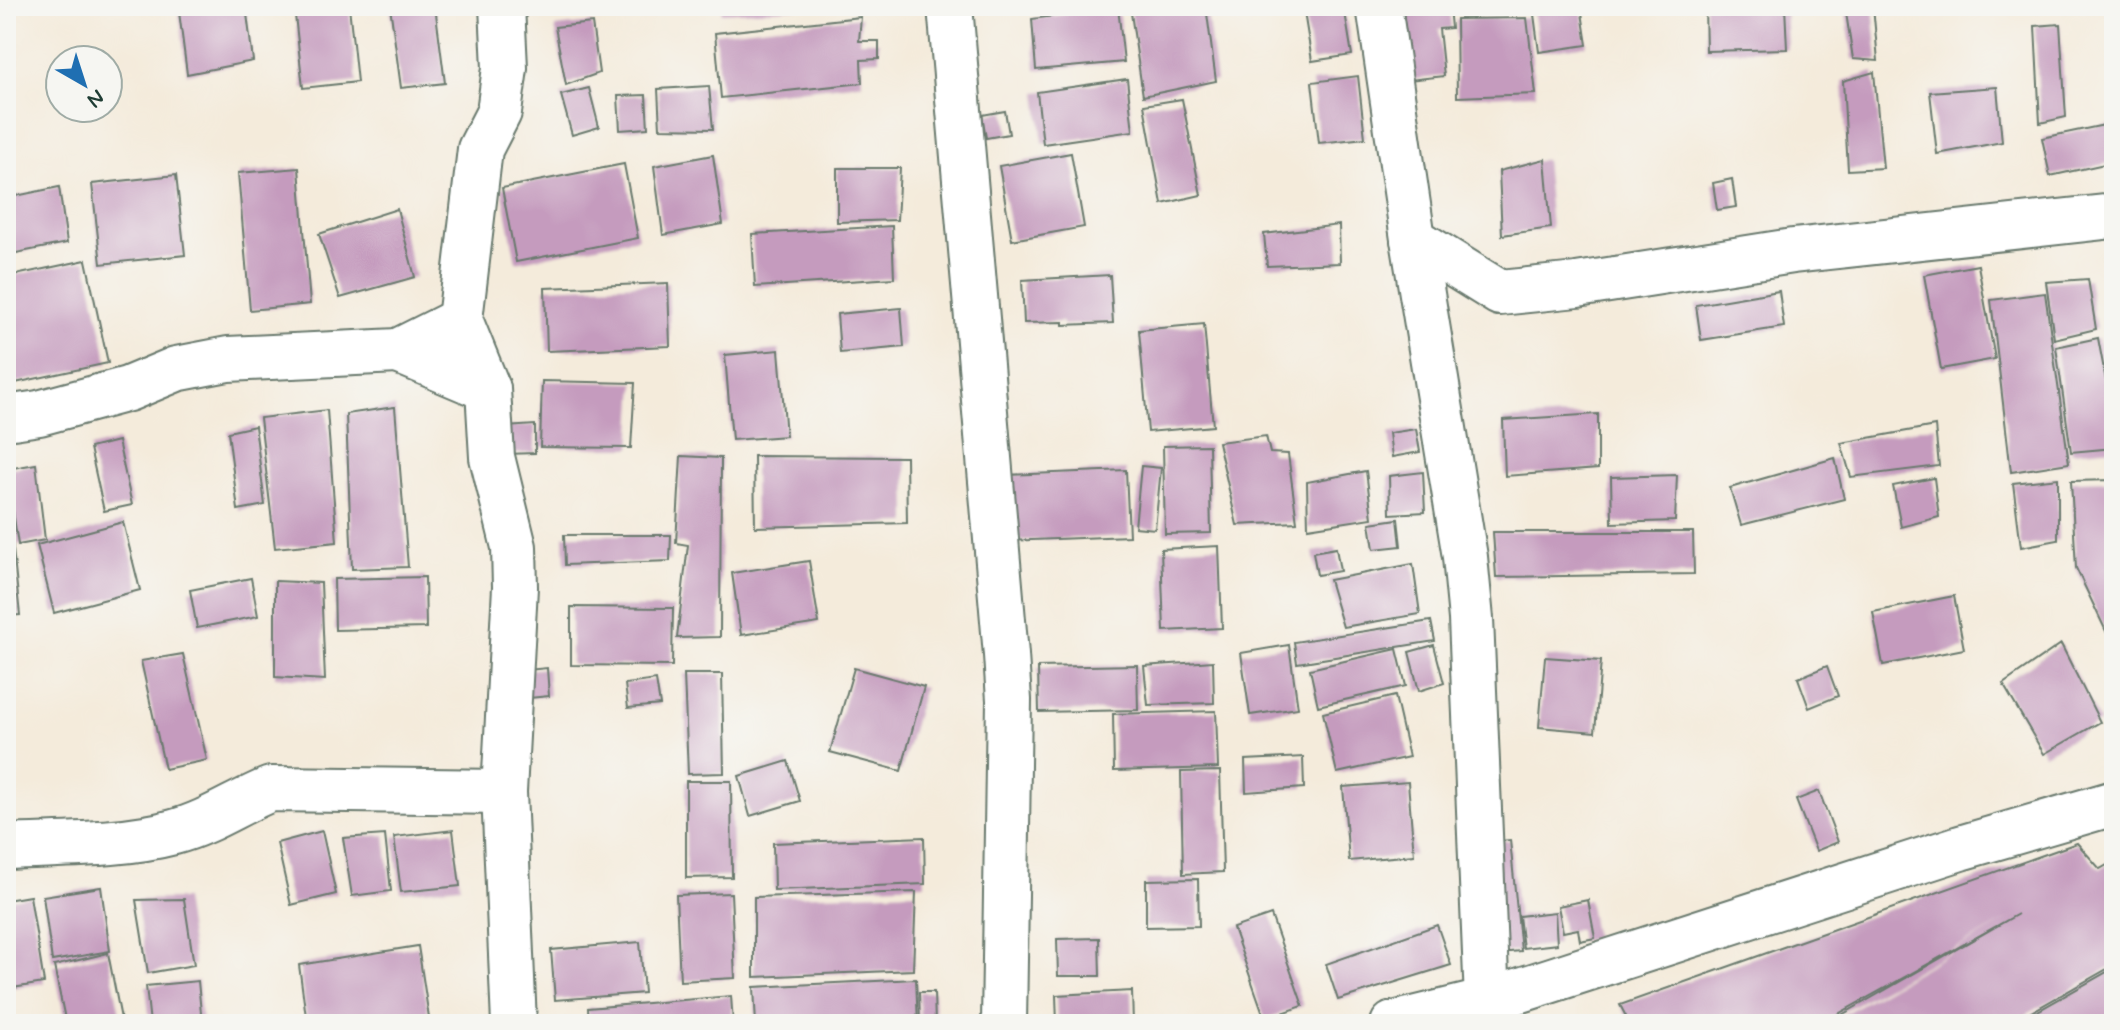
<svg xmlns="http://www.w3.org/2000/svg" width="2120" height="1030" font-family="Mynerve,sans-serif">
<rect width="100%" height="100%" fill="#f6f6f2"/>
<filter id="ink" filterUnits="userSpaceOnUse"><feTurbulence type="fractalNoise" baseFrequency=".0125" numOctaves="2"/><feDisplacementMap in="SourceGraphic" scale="16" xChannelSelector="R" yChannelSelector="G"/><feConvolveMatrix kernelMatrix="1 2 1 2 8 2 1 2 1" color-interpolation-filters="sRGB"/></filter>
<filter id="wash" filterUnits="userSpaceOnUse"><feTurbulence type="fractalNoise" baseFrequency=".006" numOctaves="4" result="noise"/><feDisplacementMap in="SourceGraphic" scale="32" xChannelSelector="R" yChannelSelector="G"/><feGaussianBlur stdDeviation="1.8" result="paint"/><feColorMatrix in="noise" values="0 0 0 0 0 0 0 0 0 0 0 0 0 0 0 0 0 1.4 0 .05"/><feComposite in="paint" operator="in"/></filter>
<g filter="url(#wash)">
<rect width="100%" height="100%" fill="#f4ebdb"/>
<g id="blocks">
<!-- building -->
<g fill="#c59bbe">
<polygon points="235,6 246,6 253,61 187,74 179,12"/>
<polygon points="294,6 349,6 357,82 303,88"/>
<polygon points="390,6 435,6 445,83 401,88"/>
<polygon points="722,6 800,6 800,8 721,13"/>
<polygon points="986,6 1018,6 1018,8 987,12"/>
<polygon points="1130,6 1206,6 1216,81 1143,96"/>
<polygon points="1303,6 1344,6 1352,55 1312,61"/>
<polygon points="1581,6 1587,45 1539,52 1533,7"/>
<polygon points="1705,6 1785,6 1787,49 1706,51"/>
<polygon points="1845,6 1873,6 1878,61 1853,59"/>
<polygon points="2032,6 2085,6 2085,8 2032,12"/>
<polygon points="1118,7 1124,62 1036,70 1032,19"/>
<polygon points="1449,7 1451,28 1439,29 1444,76 1409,80 1403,10"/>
<polygon points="861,17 859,41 879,41 879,59 861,60 862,83 721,98 715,33"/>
<polygon points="1527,18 1536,94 1457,97 1456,19"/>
<polygon points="592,23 599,73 566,85 555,27"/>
<polygon points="2060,24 2066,117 2040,123 2035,26"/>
<polygon points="1874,72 1883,168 1848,170 1843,81"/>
<polygon points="1358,76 1365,138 1319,143 1312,82"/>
<polygon points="1127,79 1133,131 1043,144 1037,92"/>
<polygon points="709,86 713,129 660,128 658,89"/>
<polygon points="1997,87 2002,142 1937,154 1930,92"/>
<polygon points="589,88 599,127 572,135 561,95"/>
<polygon points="646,95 648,128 620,130 618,96"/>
<polygon points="1182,99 1201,195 1162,204 1144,105"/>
<polygon points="1005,111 1009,134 986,138 982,115"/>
<polygon points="2114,123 2114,162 2050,176 2042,138"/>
<polygon points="1071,153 1084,227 1012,240 999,166"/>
<polygon points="713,155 723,224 663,235 654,166"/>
<polygon points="1545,159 1551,228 1502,235 1499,171"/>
<polygon points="624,164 638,238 516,262 502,188"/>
<polygon points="299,168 310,304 250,310 238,173"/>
<polygon points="837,168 900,168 897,220 837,222"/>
<polygon points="176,175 185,255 101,264 92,184"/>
<polygon points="1732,179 1736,207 1717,210 1713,183"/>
<polygon points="59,187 67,243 6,255 6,198"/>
<polygon points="397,209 415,277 340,298 319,234"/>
<polygon points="1339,225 1340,263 1267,266 1264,234"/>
<polygon points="892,226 894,278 755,287 752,234"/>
<polygon points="86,260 108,363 6,385 6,277"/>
<polygon points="1978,265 1995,359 1941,369 1924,275"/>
<polygon points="1110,275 1113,323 1063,325 1063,322 1024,323 1022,280"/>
<polygon points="2088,279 2096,329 2054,339 2046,282"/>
<polygon points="668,283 670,346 547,351 545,288"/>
<polygon points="1779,291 1784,327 1701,340 1696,305"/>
<polygon points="2045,293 2069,463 2011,472 1991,300"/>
<polygon points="901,308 904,347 840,353 837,314"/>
<polygon points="1204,324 1213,426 1148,432 1139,330"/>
<polygon points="2098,338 2114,423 2114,448 2071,452 2056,347"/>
<polygon points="779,350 786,436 732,440 725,355"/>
<polygon points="542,381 635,383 631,448 540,447"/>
<polygon points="395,407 408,567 352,569 346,414"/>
<polygon points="327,410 337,542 275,548 260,418"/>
<polygon points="1598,414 1598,469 1505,476 1503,420"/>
<polygon points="535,425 535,453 506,454 506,427"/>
<polygon points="255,426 265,505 238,510 228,432"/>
<polygon points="1935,426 1939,466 1851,477 1841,443"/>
<polygon points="1416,429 1420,452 1392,457 1389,433"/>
<polygon points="1266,436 1270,453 1288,454 1297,522 1237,525 1218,442"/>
<polygon points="118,441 132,505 104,511 90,448"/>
<polygon points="1209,445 1211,533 1165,534 1163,446"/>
<polygon points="681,456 721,458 720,637 677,638 688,545 676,543"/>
<polygon points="754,456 906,457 907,523 755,527"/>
<polygon points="1835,458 1844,499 1741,525 1730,488"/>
<polygon points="36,464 45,540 18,545 7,469"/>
<polygon points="1141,466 1161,468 1155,529 1135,527"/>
<polygon points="1126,470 1129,536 1008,541 1006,475"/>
<polygon points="1366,471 1372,518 1308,528 1307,482"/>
<polygon points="1423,472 1425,512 1390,514 1389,476"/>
<polygon points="1677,475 1675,521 1612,523 1611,477"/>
<polygon points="1934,478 1939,517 1901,527 1893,486"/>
<polygon points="2058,478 2058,540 2021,547 2013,483"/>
<polygon points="2114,480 2114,648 2076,568 2071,481"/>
<polygon points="9,512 20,615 6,616 6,513"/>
<polygon points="1398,519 1401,546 1374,549 1370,523"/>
<polygon points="123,522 140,590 54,613 37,545"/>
<polygon points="1493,532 1693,532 1694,574 1496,577"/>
<polygon points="564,535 671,535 670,561 565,565"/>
<polygon points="1219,546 1222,628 1164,631 1161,549"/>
<polygon points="1336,548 1340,571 1317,575 1313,552"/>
<polygon points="809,561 819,623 741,635 732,573"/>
<polygon points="1413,564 1420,614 1343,627 1329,580"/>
<polygon points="425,577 426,628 335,630 334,579"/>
<polygon points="251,578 258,616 197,628 190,590"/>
<polygon points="275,581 321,583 325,680 275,677"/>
<polygon points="1954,596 1964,649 1883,665 1873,612"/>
<polygon points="571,607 673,608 672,666 571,665"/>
<polygon points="1431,621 1435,641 1297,663 1294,642"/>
<polygon points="2061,644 2100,722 2044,754 2003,684"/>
<polygon points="1289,645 1298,708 1250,715 1241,653"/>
<polygon points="1434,645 1444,683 1419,691 1409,652"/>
<polygon points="1397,649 1406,686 1318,706 1310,669"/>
<polygon points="183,654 207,760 165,769 141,661"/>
<polygon points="1545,657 1601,661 1595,732 1539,727"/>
<polygon points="1213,661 1214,703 1148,705 1144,666"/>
<polygon points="1137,665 1138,710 1039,712 1038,667"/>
<polygon points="1827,666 1838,696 1809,708 1798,678"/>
<polygon points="547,668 549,696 519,699 517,671"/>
<polygon points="854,668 924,687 901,771 830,752"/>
<polygon points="684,674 722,674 724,773 688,774"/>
<polygon points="656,680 660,705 628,708 625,684"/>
<polygon points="1395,696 1409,757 1337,773 1323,713"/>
<polygon points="1216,711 1218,768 1114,771 1113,714"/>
<polygon points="1303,757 1304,788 1246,792 1245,760"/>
<polygon points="788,761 800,801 750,816 739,776"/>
<polygon points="1220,771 1223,872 1183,874 1181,772"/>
<polygon points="686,781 731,781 732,877 686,878"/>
<polygon points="1408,782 1414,855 1349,861 1343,787"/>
<polygon points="1819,791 1838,842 1816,851 1796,800"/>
<polygon points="453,830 460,886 401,892 394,837"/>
<polygon points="322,831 336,894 291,905 277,843"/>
<polygon points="385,835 391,891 352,896 343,838"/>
<polygon points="924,837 925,884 774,890 773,843"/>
<polygon points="1510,840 1521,951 1498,953 1488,842"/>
<polygon points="2077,843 2100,869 2114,861 2114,965 2010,1024 1826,1024 2018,914 1820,1024 1630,1024 1620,1005"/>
<polygon points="1198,879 1199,926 1146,927 1146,880"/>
<polygon points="101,887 110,951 52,961 43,896"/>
<polygon points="916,892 913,970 754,977 754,897"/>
<polygon points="731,893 735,978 680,981 676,895"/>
<polygon points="30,896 44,983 6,989 6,900"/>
<polygon points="184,899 194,965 148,973 136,900"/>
<polygon points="1588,900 1595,938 1580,941 1578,929 1563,932 1558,906"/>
<polygon points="1555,912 1557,944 1523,948 1519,916"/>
<polygon points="1271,915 1303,1006 1265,1019 1233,928"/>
<polygon points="1437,925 1451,965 1338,1000 1326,964"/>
<polygon points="1099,938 1100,976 1058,976 1057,939"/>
<polygon points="640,942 644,993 555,1000 551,950"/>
<polygon points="418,946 430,1024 307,1024 299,965"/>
<polygon points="108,953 122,1024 66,1024 54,966"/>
<polygon points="2114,968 2114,1024 2015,1024"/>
<polygon points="916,979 918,1024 756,1024 754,987"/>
<polygon points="198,981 202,1024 150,1024 146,986"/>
<polygon points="1132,991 1133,1024 1057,1024 1056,995"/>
<polygon points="919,992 934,992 935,1024 920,1024"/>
<polygon points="731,996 733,1024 589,1024 588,1008"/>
</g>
</g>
</g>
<g filter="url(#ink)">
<use href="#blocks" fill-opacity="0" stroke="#6a7a6e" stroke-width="2"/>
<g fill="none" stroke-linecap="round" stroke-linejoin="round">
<!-- minor casing -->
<g stroke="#6a7a6e" stroke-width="48">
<g id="minor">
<polyline points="502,6 505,68 499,112 480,149 460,320 488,389 492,457 514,547 515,587 504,792 514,1024"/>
<polyline points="950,6 1006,655 1009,700 1004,1024"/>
<polyline points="1379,6 1413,239 1465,557 1471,619 1487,1001"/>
<polyline points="1413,239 1500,293 1577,285 1793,251 2114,216"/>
<polyline points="398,351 488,389"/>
<polyline points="6,418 39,413 128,389 176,369 228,359 398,351 460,320"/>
<path d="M6 847C61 844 121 846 174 832 209 823 238 802 271 789L504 792"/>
<polyline points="1393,1024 1487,1001 1960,848 2114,803"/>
</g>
</g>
<!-- minor -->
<use href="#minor" stroke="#fff" stroke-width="44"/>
</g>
</g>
<!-- margin -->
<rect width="2120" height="1030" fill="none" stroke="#f6f6f2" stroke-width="32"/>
<!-- north arrow -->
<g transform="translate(84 84) rotate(141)"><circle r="38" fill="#f6f6f2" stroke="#a0aca6" stroke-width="2"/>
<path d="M0-6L14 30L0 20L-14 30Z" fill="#1f6fb2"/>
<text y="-12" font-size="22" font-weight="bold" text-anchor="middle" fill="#1f3d34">N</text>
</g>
</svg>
